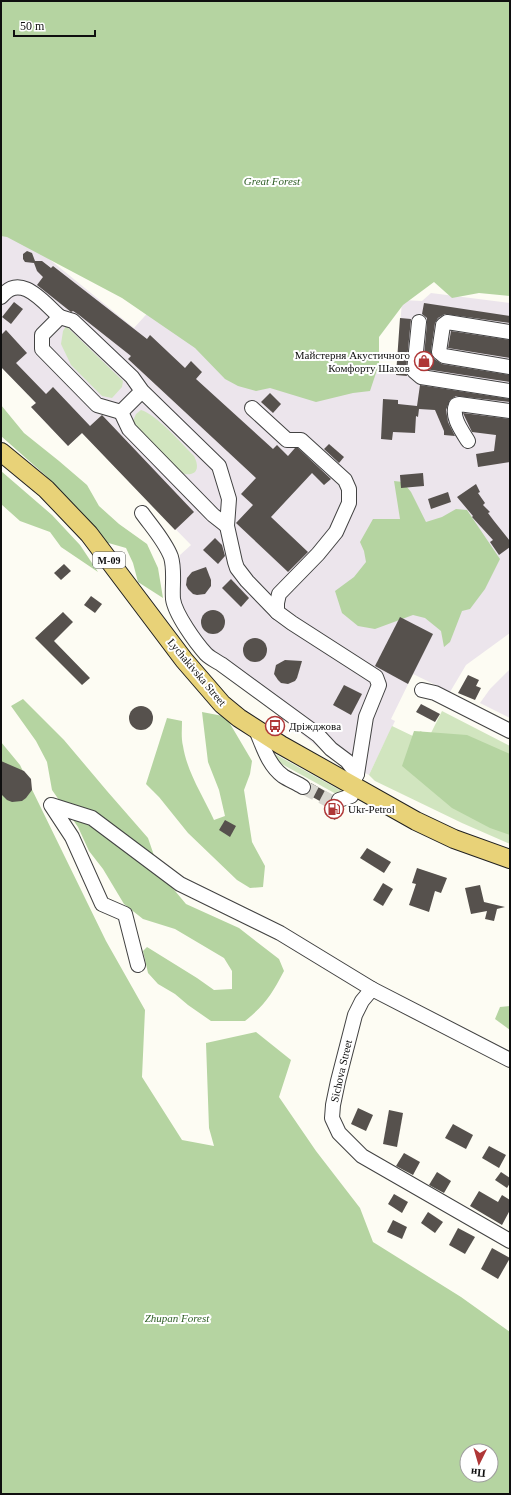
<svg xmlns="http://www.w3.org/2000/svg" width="511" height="1495" font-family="'Times New Roman',serif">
<rect width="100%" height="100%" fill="#fdfcf3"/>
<!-- industrial -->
<g fill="#ece5ec">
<polygon points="1,231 43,254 134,328 153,307 277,372 397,369 402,300 422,301 431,293 510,303 510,633 466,665 450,692 413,674 391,719 395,721 369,775 325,753 281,717 288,706 203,645 176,605 177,576 180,555 191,545 82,433 68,446 31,407 36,403 1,367"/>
<polygon points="510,669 510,718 480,703 490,689"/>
</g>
<!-- green -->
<g fill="#d1e5bf">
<polygon points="66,326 123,381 122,387 112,398 102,396 71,365 61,344 63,331"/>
<path d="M141 410C156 414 182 444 194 456 202 472 193 478 178 472L134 427 133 421 136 414Z"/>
<polygon points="442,711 510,746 510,844 462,823 375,781 369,775 392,726 417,738 420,731 430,735"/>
<polygon points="273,753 347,794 338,795 289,768 280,763"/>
</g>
<!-- forest -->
<g fill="#b5d4a1" fill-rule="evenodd">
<polygon points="1,1 510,1 510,296 479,293 452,298 434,282 403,305 379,337 379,364 370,391 353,393 316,402 270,388 256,391 238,386 225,379 195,348 122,298 7,237 1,236"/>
<polygon points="1,405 24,433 59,461 87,485 99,506 119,524 147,544 158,568 163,598 138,582 133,563 126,548 105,542 85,517 45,475 1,436"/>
<polygon points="1,471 52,515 80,545 98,572 61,547 50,532 20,521 1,504"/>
<polygon points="394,481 403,482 411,492 426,522 442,517 456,509 467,510 500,559 485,589 470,609 462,611 450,642 444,647 441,631 425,618 413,615 375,629 358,626 342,613 335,591 354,577 366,562 364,551 360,542 373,519 400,519"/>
<path d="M23 699 64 740 107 791 148 838 160 873 186 904 239 928 279 959 284 971C272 994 265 1005 245 1021H211L188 1005 175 994 158 984 148 973 143 951 147 947 197 978 214 990 232 989V971L224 958 175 929 143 919 124 904 103 869 89 851 78 827 52 790 47 762 36 741 11 706Z"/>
<path d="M202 712 223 716 229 722 252 761 250 774 244 790 252 842 265 866 263 887 250 888 237 880 188 833 159 797 146 784 167 718 182 721C182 729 181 738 183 746 187 772 203 796 214 820L225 816 219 790 208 762Z"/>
<polygon points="414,731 467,735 510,754 510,835 490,828 452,808 402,766"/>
<path d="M1 742 20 765 106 941 145 1010 142 1077 182 1140 214 1146 209 1128 206 1043 256 1032 291 1060 279 1097 316 1151 360 1208 373 1242 461 1297 510 1332V1494H1ZM467 1451H491V1475H467Z"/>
<polygon points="510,1006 510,1030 495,1019 500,1007"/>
</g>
<!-- building -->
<g fill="#56514d">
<polygon points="27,251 32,253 35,261 42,261 51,268 53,266 147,339 150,335 185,368 191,361 202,372 196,379 273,449 277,445 288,456 295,448 298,448 331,479 324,485 312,473 271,517 308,552 288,572 236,523 253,505 241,494 256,478 128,359 131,356 79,315 73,311 71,312 37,285 43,277 37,271 34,263 25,262 23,259 23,254"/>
<polygon points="14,302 23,309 11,324 2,317"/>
<polygon points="424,303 510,316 510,323 445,314 438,318 435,323 431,351 433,358 442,364 510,375 510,382 425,369 423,367 427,323 427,318 422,314"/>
<polygon points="400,318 411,319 406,370 407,376 396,375"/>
<polygon points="6,330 27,353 16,363 46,394 53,387 90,426 102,415 194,512 175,530 82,433 68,446 31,407 36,403 1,367 1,335"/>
<polygon points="451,331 510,340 510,358 448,348"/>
<polygon points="420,385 510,399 510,402 456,396 450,400 446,410 448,422 455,436 444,435 444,431 435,410 419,409 418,417 416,416 415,433 393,432 392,440 381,439 383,399 398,400 398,404 417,406"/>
<polygon points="270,393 281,404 273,413 261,402"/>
<polygon points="463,413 510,419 510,462 478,467 476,454 494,451 496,435 472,432"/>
<polygon points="329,444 344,457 339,463 324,449"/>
<polygon points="423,473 424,486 401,488 400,475"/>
<polygon points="476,484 480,492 478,493 485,503 483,505 490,512 488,513 494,521 510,541 510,547 499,555 490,542 493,540 472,517 473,516 457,497"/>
<polygon points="448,492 451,502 431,509 428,499"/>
<polygon points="215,538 222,545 225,556 218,564 203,550"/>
<polygon points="64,564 71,571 61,580 54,573"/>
<polygon points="206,567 211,580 211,586 205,594 197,595 193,594 188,589 186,585 187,578 192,572"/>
<polygon points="231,579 249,598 241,607 222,588"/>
<polygon points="91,596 102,604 95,613 84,605"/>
<circle cx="213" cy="622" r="12"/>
<polygon points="63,612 73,622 54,641 90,678 82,685 35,638"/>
<polygon points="400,617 433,634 408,684 375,666"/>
<circle cx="255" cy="650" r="12"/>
<polygon points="285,660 302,661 297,678 295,681 288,684 281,683 278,680 274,674 276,665"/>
<polygon points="468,675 479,680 476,686 481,688 475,700 458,693"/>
<polygon points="344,685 362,694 351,715 333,705"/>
<polygon points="421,704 440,714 435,722 416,712"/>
<circle cx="141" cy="718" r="12"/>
<polygon points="1,761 24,771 31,779 32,790 26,798 22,801 12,802 7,800 1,794"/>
<polygon points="311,783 332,795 331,802 333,806 341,808 335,820 325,814 327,805 307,794 310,791"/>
<polygon points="225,820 236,826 230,837 219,830"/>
<polygon points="367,848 391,862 384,873 360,858"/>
<polygon points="417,868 447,878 441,893 435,891 429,912 409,905 416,884 412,883"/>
<polygon points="383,883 393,889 383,906 373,900"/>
<polygon points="480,885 484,902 505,907 497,909 494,921 485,919 487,911 471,914 465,888"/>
<polygon points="358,1108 373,1115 366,1131 351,1124"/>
<polygon points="389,1110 403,1113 397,1147 383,1144"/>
<polygon points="453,1124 473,1135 466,1149 445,1138"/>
<polygon points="489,1146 506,1155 499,1168 482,1158"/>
<polygon points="404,1153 420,1162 413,1175 396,1166"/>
<polygon points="437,1172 451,1181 444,1193 429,1185"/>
<polygon points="501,1172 510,1178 510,1183 507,1188 495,1180"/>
<polygon points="479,1191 498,1202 502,1195 510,1200 510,1210 502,1225 470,1206"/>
<polygon points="394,1194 408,1202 402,1213 388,1204"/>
<polygon points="428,1212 443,1222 435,1233 421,1223"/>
<polygon points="393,1220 407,1227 402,1239 387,1232"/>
<polygon points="458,1228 475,1237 465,1254 449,1245"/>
<polygon points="492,1248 510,1258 498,1279 481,1269"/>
</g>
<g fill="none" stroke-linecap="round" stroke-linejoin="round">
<!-- minor-tunnel -->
<polyline stroke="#d9d8d1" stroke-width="14" stroke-dasharray="14 7" stroke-linecap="butt" points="303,787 332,802 339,800"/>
<!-- minor casing -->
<g stroke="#424242" stroke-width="16">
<g id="minor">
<path d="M1 297C21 272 43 302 60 317"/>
<polyline points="419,322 414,371 421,377 510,391"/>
<polyline points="510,332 447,322 443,325 439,352 444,356 510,367"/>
<polyline points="142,391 121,412 97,405 42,349 42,335 60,317 73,321 132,377 142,391 219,466 229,499 227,526 235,562 237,568 247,581 277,612 292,623 376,677 379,685 366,717 357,774 352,784 351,796 339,800"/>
<polyline points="252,408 287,440 301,440 345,480 349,489 349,503 336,532 318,554 279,594 277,603 277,612"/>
<polyline points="121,412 129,429 213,515 227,526"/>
<path d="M468 441C462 431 451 417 456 405L459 404 510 411"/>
<path d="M142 513C152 527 165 541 171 557 175 570 172 586 173 599 175 614 196 643 206 654 210 658 216 661 221 664L318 735 331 749 347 761 357 774"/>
<polyline points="422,690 435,693 510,731"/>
<path d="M256 730C263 746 268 765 283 776 289 780 297 783 303 787"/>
<polyline points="138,965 125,914 102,904 72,837 51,805 92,818 180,884 280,933 372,989"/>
<polyline points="510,1060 372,989 362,1001 355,1015 338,1081 333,1105 332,1118 339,1133 362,1156 510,1241"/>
</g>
</g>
<!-- major casing -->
<g stroke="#202020" stroke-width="20">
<polyline id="major" points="1,452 46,489 89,534 184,660 222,704 239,718 281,745 416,821 454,839 510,859"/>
</g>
<!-- minor -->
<use href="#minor" stroke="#fff" stroke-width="14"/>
<!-- major -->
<use href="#major" stroke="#e8d278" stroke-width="18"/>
</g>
<!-- icons -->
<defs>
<g id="shop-ring" transform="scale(1)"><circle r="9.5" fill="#fff" stroke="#af3737" stroke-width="1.5"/><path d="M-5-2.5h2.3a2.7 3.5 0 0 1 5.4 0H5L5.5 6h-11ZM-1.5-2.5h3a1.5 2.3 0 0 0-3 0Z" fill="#af3737"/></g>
<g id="bus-ring" transform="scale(1)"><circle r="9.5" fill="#fff" stroke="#af3737" stroke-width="1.5"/><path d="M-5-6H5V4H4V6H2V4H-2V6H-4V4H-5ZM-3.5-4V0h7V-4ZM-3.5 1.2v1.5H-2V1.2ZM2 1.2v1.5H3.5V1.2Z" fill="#af3737"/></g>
<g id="fuel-ring" transform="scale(1)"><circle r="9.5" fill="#fff" stroke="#af3737" stroke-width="1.5"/><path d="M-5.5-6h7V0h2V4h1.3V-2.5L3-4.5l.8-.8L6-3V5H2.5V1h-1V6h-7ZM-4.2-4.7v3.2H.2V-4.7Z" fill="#af3737"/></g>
</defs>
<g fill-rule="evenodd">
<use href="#shop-ring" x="424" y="361"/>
<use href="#bus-ring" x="275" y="726"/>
<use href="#fuel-ring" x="334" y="809"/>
</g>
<g text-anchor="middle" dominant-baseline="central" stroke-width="4" stroke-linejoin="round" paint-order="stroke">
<!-- shield labels -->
<rect fill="#fff" stroke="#575757" stroke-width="1" x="93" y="552" width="32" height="16" rx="3"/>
<g font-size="10" font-weight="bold" fill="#0f0f0f">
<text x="109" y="560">М-09</text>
</g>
<!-- park labels -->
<g font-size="11" font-style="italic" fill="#306027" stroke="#fff">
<text x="272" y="181">Great Forest</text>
<text x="177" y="1318">Zhupan Forest</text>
</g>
<!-- poi labels -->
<g font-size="11" fill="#0f0f0f" stroke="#fff" text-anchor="start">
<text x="410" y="355" text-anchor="end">Майстерня Акустичного<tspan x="410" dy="13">Комфорту Шахов</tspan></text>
<text x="289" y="726">Дріжджова</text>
<text x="348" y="809">Ukr-Petrol</text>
</g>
<!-- street labels -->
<g font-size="11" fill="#0f0f0f" stroke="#fff">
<text transform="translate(197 672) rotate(50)">Lychakivska Street</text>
<text transform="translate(341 1071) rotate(-77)">Sichova Street</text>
</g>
</g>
<!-- border -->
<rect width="511" height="1495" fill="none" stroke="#0f0f0f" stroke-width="4"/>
<!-- north arrow -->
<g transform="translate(479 1463) rotate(185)"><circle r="19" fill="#ffffff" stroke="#9f9f9f"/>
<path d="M0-3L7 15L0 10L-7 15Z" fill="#af3737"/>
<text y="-6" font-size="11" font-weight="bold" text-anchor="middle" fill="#0f0f0f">Пн</text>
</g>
<!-- scale -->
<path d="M14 30v6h81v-6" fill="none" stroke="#0f0f0f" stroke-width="2"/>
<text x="20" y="30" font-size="12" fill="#0f0f0f" stroke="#ffffff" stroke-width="3" paint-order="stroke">50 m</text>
</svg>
